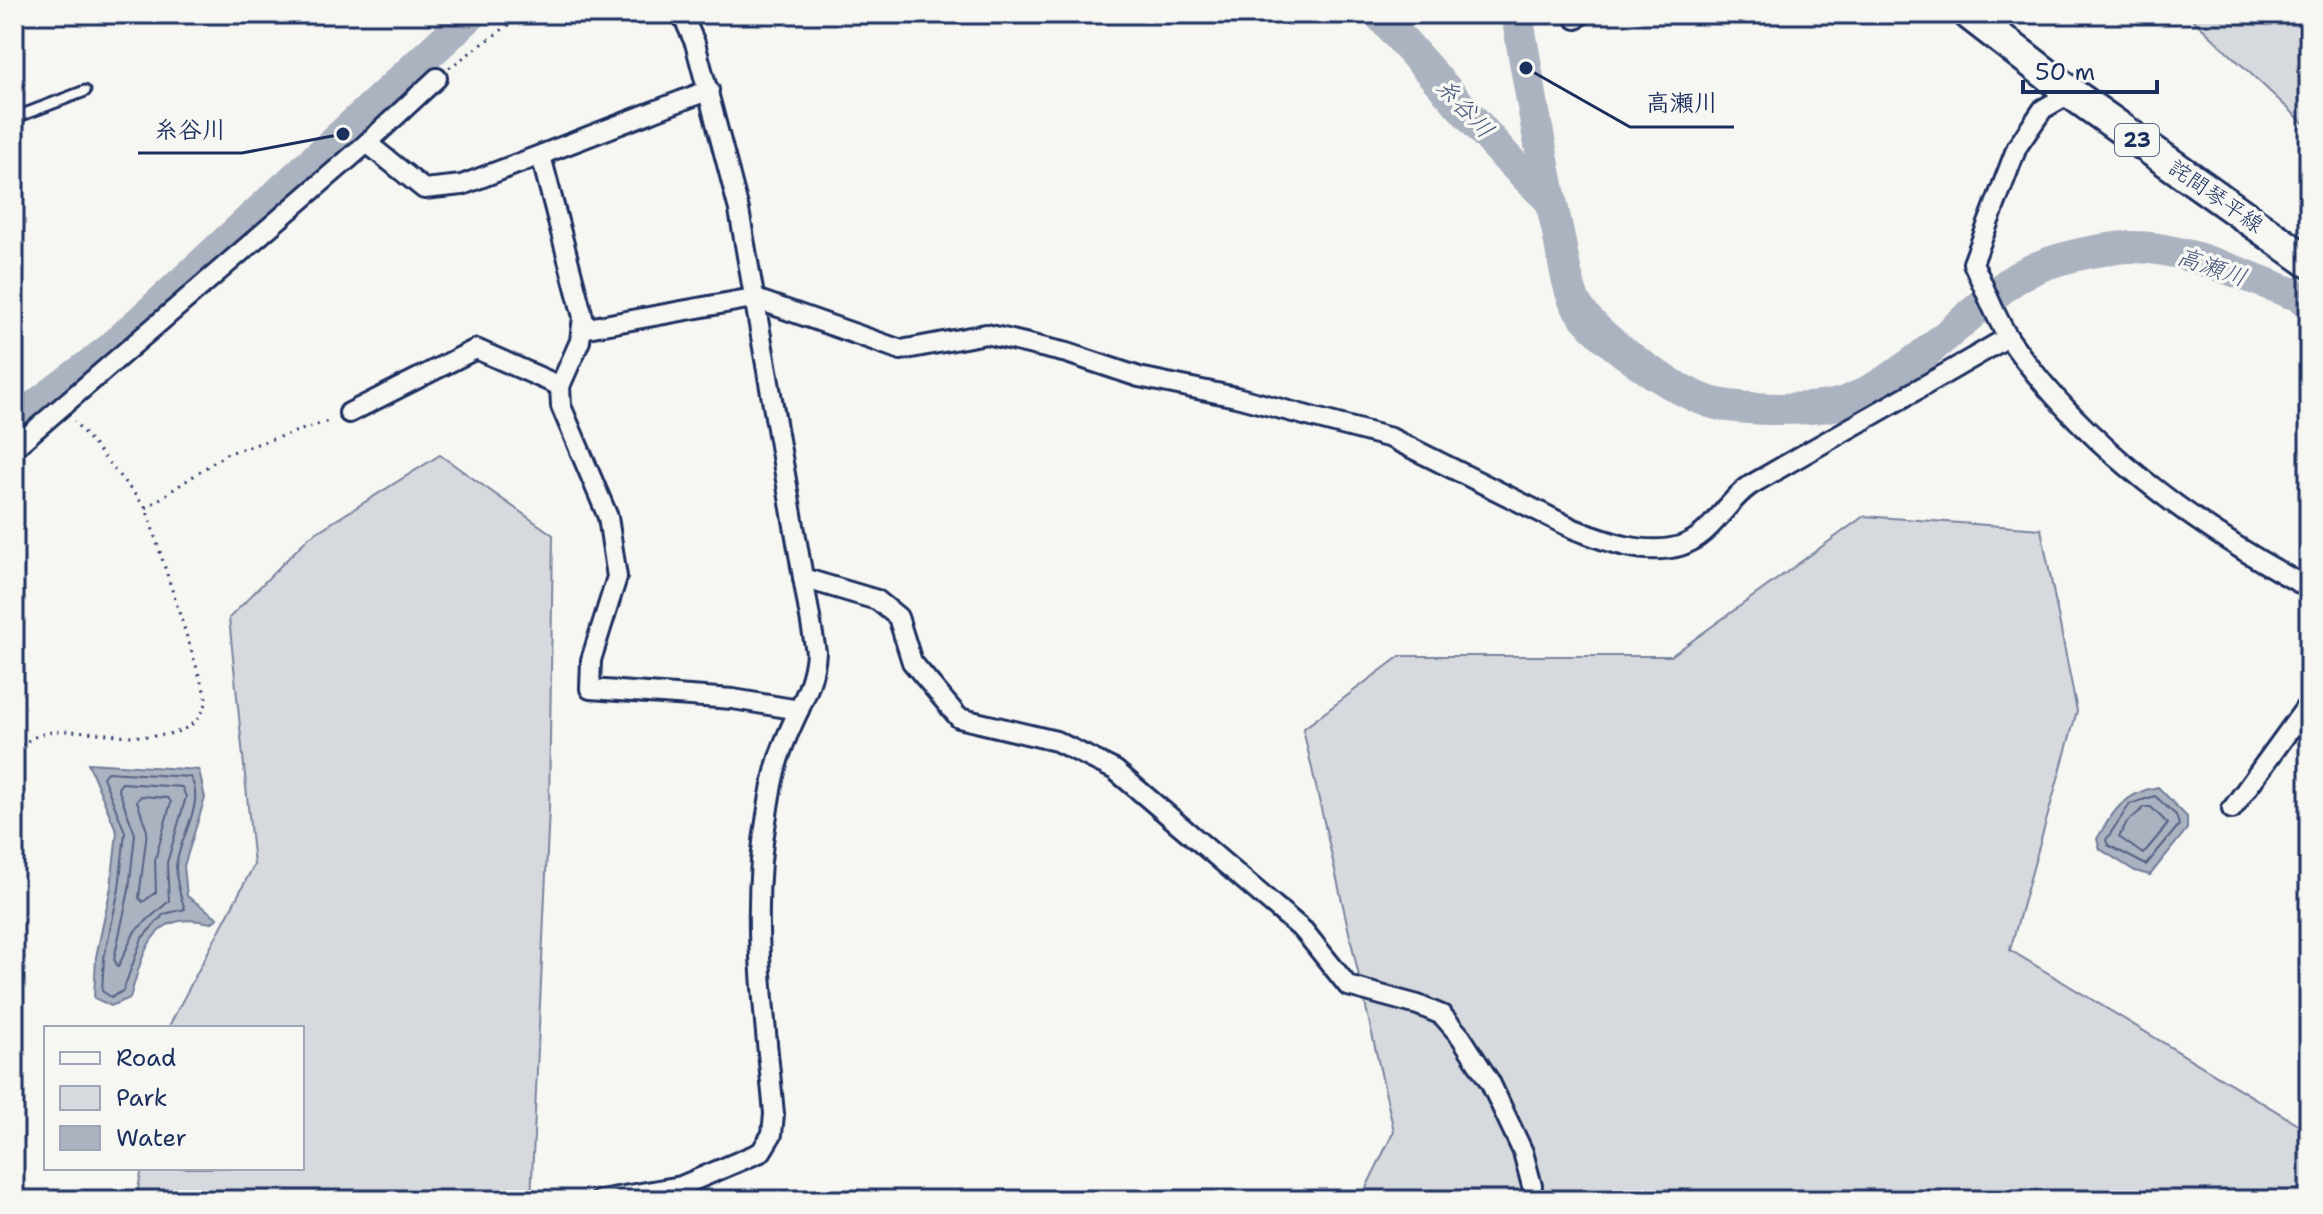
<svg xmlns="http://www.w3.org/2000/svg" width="2323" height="1214" font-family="'Shantell Sans','Klee One',sans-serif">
<rect width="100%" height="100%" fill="#f6f6f2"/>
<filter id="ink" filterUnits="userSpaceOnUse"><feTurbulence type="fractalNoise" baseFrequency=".0125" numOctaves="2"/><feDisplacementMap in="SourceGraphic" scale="16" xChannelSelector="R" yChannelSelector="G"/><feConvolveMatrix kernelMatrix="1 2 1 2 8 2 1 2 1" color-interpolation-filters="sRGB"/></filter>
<g filter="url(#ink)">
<!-- green -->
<g fill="#d6d9dd" stroke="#78849e" stroke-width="2">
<polygon points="2187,14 2309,14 2309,128"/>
<polygon points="440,455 553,535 549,808 531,1200 136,1200 142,1168 302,1168 302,1028 168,1028 254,865 229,618 309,537"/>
<polygon points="1864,516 2041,529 2077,711 2010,950 2309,1131 2309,1200 1360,1200 1394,1131 1303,729 1400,656 1671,656"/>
</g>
<!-- water -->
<g fill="#abb2c0" stroke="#717e99" stroke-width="2">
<path d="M88 763 199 770 205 798 184 866 187 896 218 918 211 923C151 909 144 950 130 998L111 1006 94 998 96 957 111 887 117 832Z"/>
<path d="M2158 787 2187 817V829L2150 875 2135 871 2100 849 2097 839C2113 811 2124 793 2158 787Z"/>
</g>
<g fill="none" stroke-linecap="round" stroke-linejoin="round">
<!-- shore -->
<g stroke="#556385" stroke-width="2">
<path d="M107 772 190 777C207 802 178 839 176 867 176 883 180 896 185 909L164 914 142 938 123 991 111 997 102 991 104 958 119 889 125 832 103 777Z"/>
<polygon points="122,783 182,787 186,797 167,863 169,901 135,931 118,967 114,959 129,890 135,834 118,788"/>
<polygon points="141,796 168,798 171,802 155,860 156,892 143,902 139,898 147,831 137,801"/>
<polygon points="2155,796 2176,815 2179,825 2146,865 2108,845 2106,840 2130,804"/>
<polygon points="2145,807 2151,807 2168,824 2143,854 2119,837 2127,822"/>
</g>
<!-- river -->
<g stroke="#abb2c0" stroke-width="32">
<polyline points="1379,14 1507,158 1551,201"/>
<path d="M1517 14C1529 85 1541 157 1557 228 1562 251 1565 276 1573 298 1587 334 1680 396 1717 404 1747 410 1820 412 1848 401 1910 375 1957 323 2009 283 2037 262 2083 252 2117 248 2174 241 2244 276 2297 295L2309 303"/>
<polyline points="14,422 109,350 472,14"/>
</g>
<!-- lane casing -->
<g stroke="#1b2f5e" stroke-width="15">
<polyline id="lane" points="14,118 85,91"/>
</g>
<!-- street casing -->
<g stroke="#1b2f5e" stroke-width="24">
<g id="street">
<polyline points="1574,14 1576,19 1581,14"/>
<path d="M2071 93 2043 109 2017 147 1973 263C1985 288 1995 318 2010 340 2082 444 2198 529 2309 588"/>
<polyline points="367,143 424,189 462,185 709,90"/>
<polyline points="541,156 583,317 580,341 560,386 561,406 608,517 617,577 591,660 590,689 733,699 799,710"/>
<path d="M582 329 753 298 901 350 986 334 1067 353 1139 377 1236 397 1391 438 1574 529C1607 542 1645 556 1680 546 1712 537 1727 498 1754 483 1838 434 1924 387 2008 337"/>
<polyline points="349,413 476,349 560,386"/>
<polyline points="14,448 367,143 437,78"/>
<polyline points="803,578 877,600 898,617 912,662 959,718 1056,741 1115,770 1304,931 1348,986 1418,1005 1442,1015 1461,1037 1490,1082 1523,1152 1532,1186"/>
<polyline points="2232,809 2309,703"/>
<path d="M600 1200 681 1186 761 1152 772 1134 774 1114C765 1014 749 915 767 815 770 793 774 769 782 749 794 715 814 689 816 652L739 210 695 43 682 14"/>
</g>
</g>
<!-- primary casing -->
<g stroke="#1b2f5e" stroke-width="36">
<polyline id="primary" points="1969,14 2071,93 2309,262"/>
</g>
<!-- path -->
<g stroke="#1b2f5e" stroke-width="3" stroke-dasharray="2 6" stroke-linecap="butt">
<polyline points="449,68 524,14"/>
<polyline points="146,508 226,454 332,420"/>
<path d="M14 750C27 741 36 734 52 732 98 725 191 761 207 700L146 508 74 421"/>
</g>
<!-- lane -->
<use href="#lane" stroke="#f6f6f2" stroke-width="9"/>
<!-- street -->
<use href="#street" stroke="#f6f6f2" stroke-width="18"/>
<!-- primary -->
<use href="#primary" stroke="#f6f6f2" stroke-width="30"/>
</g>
</g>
<g text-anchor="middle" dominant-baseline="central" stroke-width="7" stroke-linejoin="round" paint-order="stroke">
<!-- shield labels -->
<rect fill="#f6f6f2" stroke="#5d6b8a" stroke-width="2" x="2115" y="124" width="44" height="32" rx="6"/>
<g font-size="20" font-weight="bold" fill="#1b2f5e">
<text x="2137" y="140">23</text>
</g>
<!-- street labels -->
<g font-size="22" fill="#1b2f5e" stroke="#f6f6f2">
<text transform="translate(2216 196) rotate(35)">詫間琴平線</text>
</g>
<!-- water labels -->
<g font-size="24" font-style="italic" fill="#46567b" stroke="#f6f6f2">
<text transform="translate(1465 108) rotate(47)">糸谷川</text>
<text transform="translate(2212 267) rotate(19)">高瀬川</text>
</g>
</g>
<!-- callouts -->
<path fill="none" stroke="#1b2f5e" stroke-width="3" d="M1526 68L1630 127H1734M343 134L242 153H138"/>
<g fill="#1b2f5e" stroke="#f6f6f2" stroke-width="3">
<circle cx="1526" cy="68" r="8"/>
<circle cx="343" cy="134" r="8"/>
</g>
<g font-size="24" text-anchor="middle" font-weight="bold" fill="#1b2f5e" stroke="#f6f6f2" stroke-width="7" stroke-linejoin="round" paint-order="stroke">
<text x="1682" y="111">高瀬川</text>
<text x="190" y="138">糸谷川</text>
</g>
<!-- margin -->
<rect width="2323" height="1214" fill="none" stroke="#f6f6f2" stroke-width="48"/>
<rect x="24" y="24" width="2275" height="1166" fill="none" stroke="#1b2f5e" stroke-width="3" filter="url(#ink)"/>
<!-- legend -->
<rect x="44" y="1026" width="260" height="144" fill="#f6f6f2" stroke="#9ea6b7" stroke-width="2"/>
<rect x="60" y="1052" width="40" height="12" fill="#f6f6f2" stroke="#9ea6b7" stroke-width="2"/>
<text x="116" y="1066" font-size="24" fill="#1b2f5e">Road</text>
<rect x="60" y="1086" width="40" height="24" fill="#d6d9dd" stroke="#9ea6b7" stroke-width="2"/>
<text x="116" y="1106" font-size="24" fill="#1b2f5e">Park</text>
<rect x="60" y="1126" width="40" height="24" fill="#abb2c0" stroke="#9ea6b7" stroke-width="2"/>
<text x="116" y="1146" font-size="24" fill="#1b2f5e">Water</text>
<!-- scale -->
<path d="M2023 80v12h134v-12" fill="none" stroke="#1b2f5e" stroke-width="4"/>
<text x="2035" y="80" font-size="24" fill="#1b2f5e" stroke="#f6f6f2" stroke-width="6" paint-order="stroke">50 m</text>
</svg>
